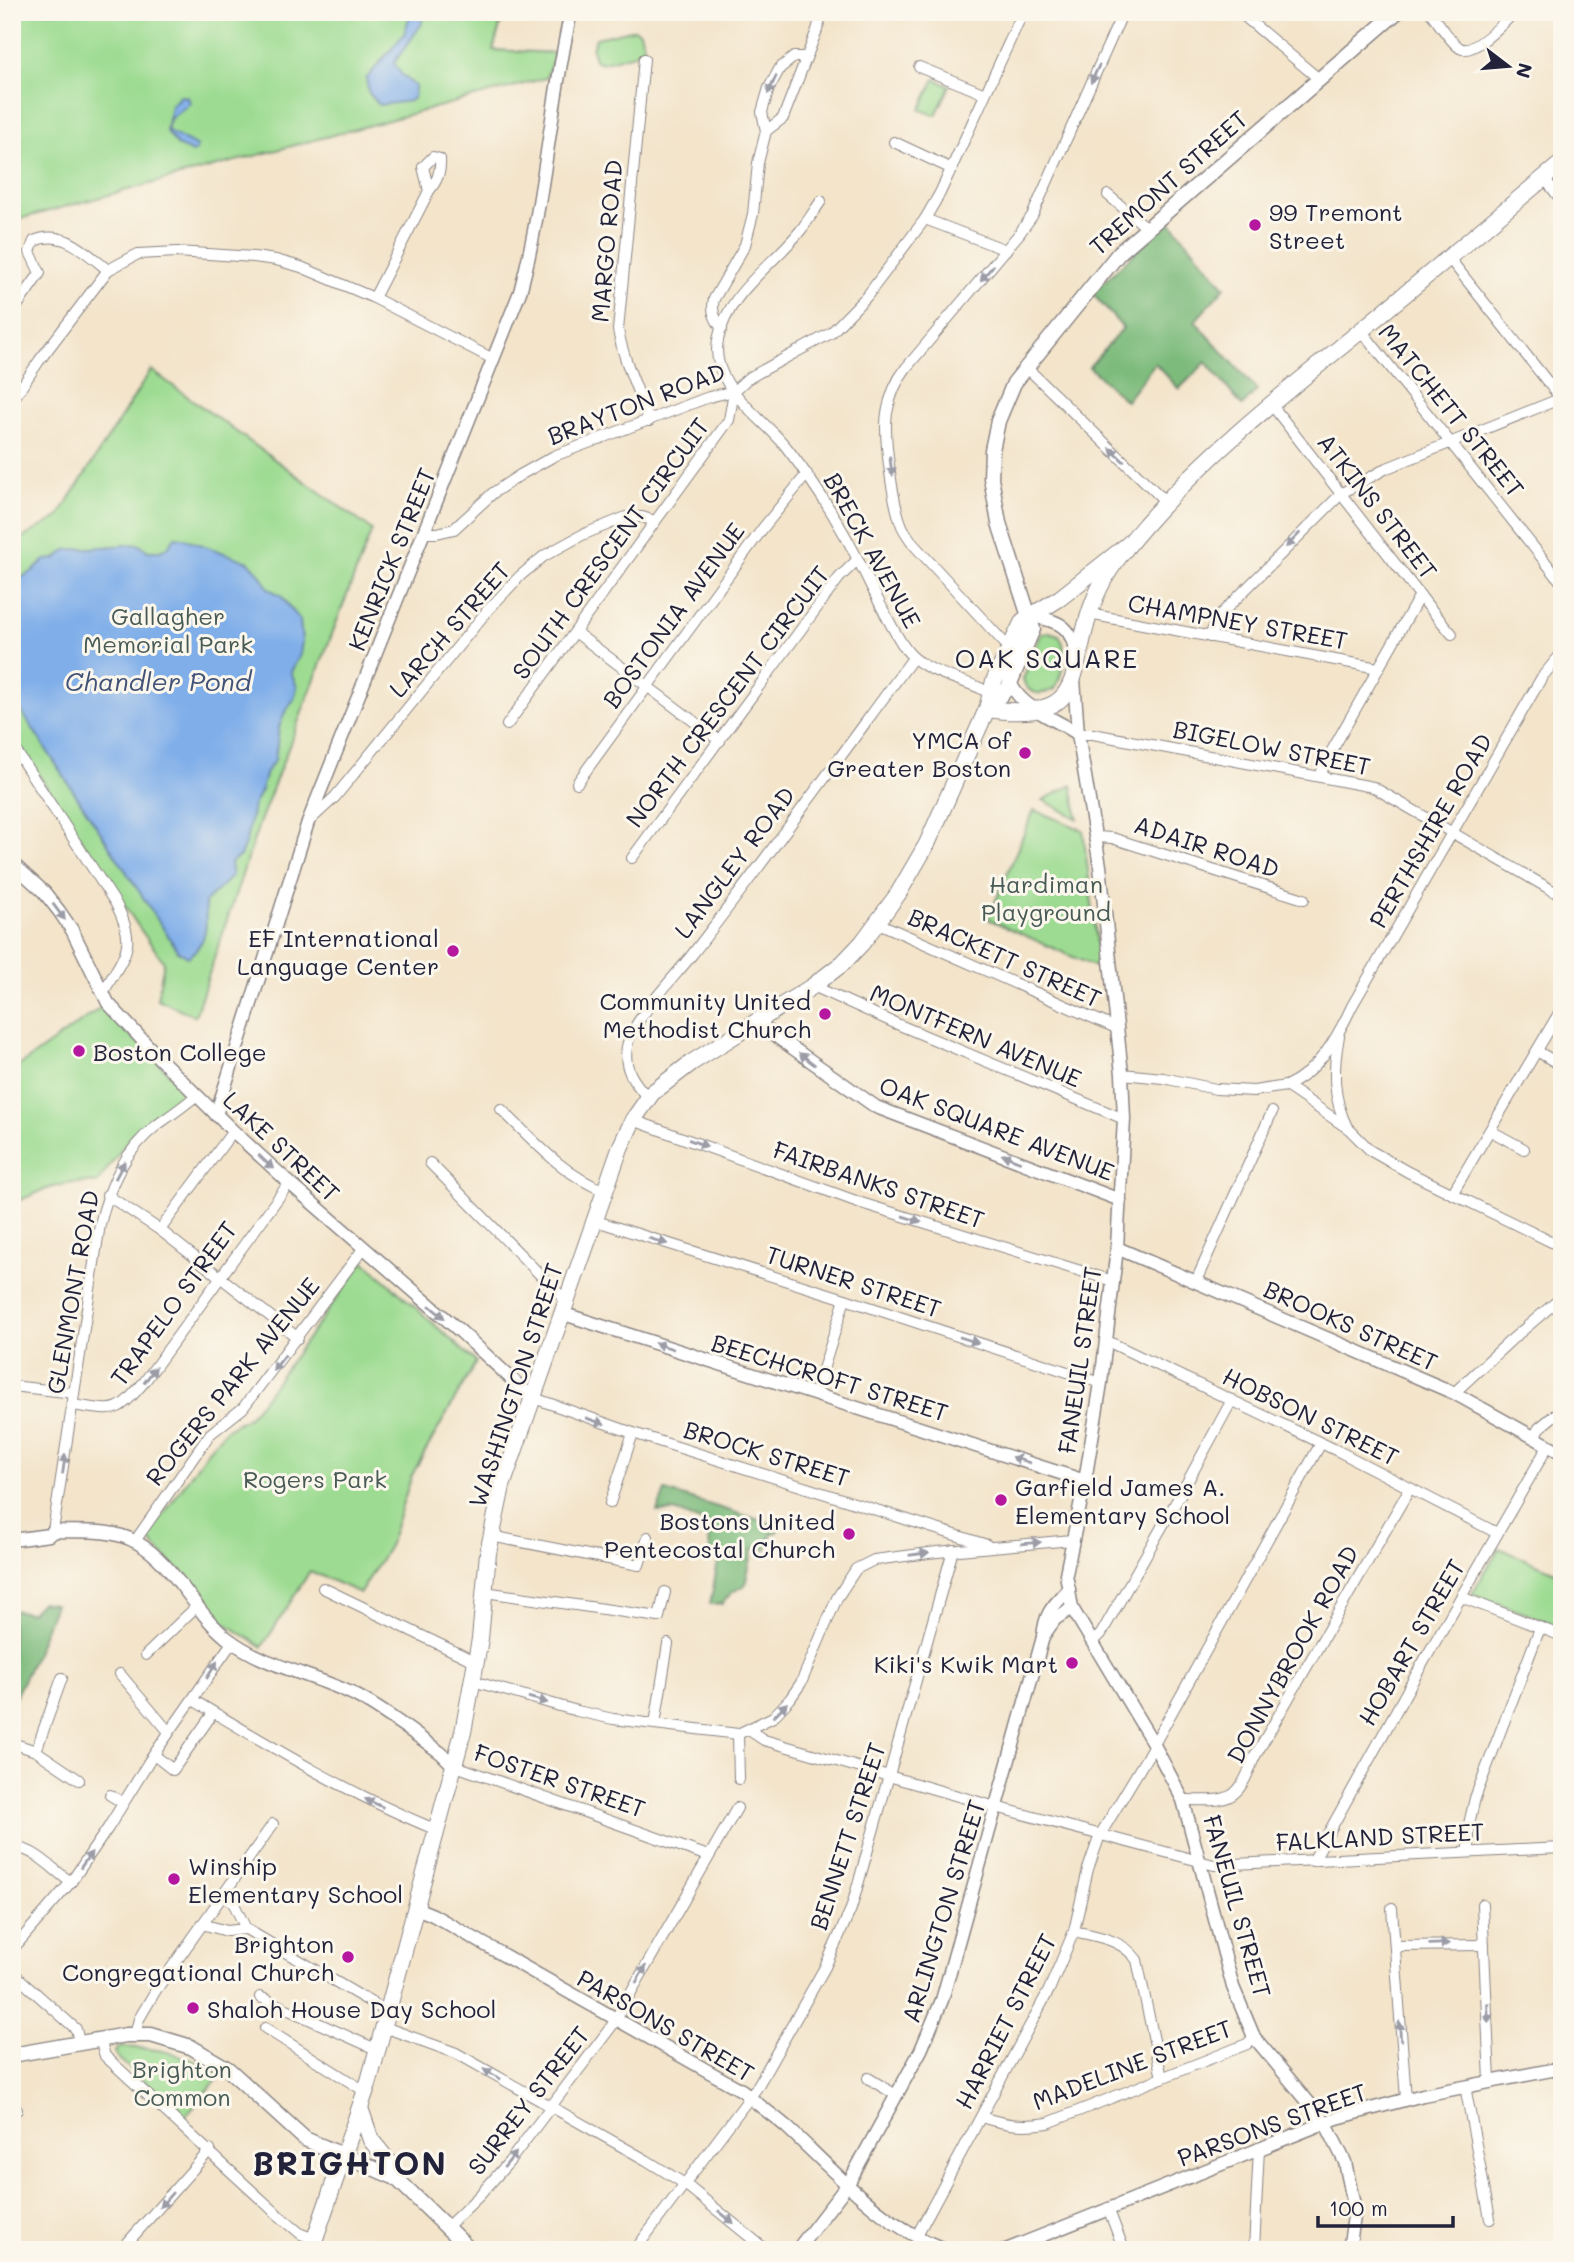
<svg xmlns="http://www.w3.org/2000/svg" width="1574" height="2262" font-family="Mali,sans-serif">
<rect width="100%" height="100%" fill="#fbf7ec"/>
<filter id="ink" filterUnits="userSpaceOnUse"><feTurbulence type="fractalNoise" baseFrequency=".0143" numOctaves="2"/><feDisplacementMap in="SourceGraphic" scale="14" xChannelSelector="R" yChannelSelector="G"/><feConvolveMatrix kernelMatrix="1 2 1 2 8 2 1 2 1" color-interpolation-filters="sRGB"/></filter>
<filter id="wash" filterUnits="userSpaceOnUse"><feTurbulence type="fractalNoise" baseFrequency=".00686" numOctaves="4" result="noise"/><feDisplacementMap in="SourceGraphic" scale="28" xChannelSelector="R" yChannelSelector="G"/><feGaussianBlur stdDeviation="1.57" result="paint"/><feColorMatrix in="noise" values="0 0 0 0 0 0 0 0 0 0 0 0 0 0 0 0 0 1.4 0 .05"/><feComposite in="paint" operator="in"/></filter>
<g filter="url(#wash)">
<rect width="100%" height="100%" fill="#f3e4ca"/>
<!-- green -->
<g fill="#9cdb91" stroke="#5f7e66" stroke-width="2">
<polygon points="12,12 504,12 493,50 556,53 546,78 12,221"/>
<polygon points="635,29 640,32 644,47 642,52 601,63 595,60 592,48 596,38"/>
<polygon points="935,79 950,86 936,115 920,110"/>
<polygon points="151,370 372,530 259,824 195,1016 157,999 164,962 140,929 12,734 12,544 58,517"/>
<path d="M1049 632 1059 635C1069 649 1062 675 1055 689 1041 696 1027 695 1023 679L1041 634Z"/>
<polygon points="1072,785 1078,819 1043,800"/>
<polygon points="1034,810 1083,830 1100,969 988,919"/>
<path d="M103 1006 187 1092 134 1132 97 1183C63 1180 42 1190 12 1204V1071Z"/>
<polygon points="364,1261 476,1362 412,1475 389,1546 360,1593 310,1571 262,1647 219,1619 207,1608 182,1575 147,1538 208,1450 227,1429 247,1418 261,1402"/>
<polygon points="1499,1548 1562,1575 1562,1627 1472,1594"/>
<path d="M120 2047C161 2048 186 2053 221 2075L184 2118 117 2057 115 2051Z"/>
</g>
<!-- forest -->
<g fill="#7dbb7b" stroke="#506e5b" stroke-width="2">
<polygon points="1169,220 1225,287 1195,321 1257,390 1242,406 1206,362 1179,389 1155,363 1126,401 1089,367 1123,328 1092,293"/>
<polygon points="665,1491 779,1526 778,1532 772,1533 767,1549 753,1549 745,1585 731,1593 722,1604 710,1604 719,1557 711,1555 706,1523 674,1511 657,1512"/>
<polygon points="41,1602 55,1604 34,1658 12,1703 12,1610 30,1613"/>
</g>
<!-- water -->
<g fill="#7faee9" stroke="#506892" stroke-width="2">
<polygon points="411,12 440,12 423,17 421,25 394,63 401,74 415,86 414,97 410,101 379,105 369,93 366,79 404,34"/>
<polygon points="180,96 188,97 190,103 170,119 167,129 170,132 197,147 195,152 192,153 177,145 166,131 171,106"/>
<path d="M175 537 183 538 249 562 259 573 269 589 280 595 300 620 302 641 300 655 291 672 297 687 294 699 284 714 279 728 275 760 266 772 261 790 253 806 246 842 240 856 230 863 232 876 205 902C207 925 208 942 188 957L178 951 12 697V583L33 571 45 560 55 559 66 550 138 544 148 551H160L168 547Z"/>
</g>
</g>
<g filter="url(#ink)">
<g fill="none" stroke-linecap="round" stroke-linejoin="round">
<!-- minor casing -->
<g stroke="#8a8382" stroke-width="12">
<g id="minor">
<polyline points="1239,12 1319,79"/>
<path d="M1430 12C1438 21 1450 42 1460 48 1473 56 1505 21 1515 12"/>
<path d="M644 59 618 330C624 362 638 390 649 421"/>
<polyline points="919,67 985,94"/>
<polyline points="766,131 783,118 817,30 820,20 819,12"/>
<polyline points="894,142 952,169"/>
<polyline points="1544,178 1562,201"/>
<polyline points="1108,195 1147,228"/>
<path d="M821 201C814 211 808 221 800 231 772 266 727 293 718 340 709 386 763 417 787 448 807 474 827 503 843 532 860 561 873 592 889 621 895 632 901 644 909 653 926 672 957 678 980 688 984 690 989 694 993 696"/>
<polyline points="925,219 1006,250"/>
<polyline points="1449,258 1562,400"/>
<path d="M374 298 429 191C437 181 441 172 440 159L433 157 423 167 429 191"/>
<path d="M12 313 40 273 30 252 34 241C63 228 86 253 108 270"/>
<path d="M722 329C715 319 711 311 714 299L745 245 753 214 758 163 766 131 762 112 769 88 780 68 794 57H805"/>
<polyline points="1361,330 1562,583"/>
<polyline points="1025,366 1166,502"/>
<polyline points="12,401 39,361 108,270 138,254 177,252 254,257 276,260 301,267 374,298 493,359"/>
<polyline points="1271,404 1429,607 1452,634"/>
<polyline points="424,533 437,533 454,529 493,493 520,475 554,456 709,397 734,391 747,379 831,333 867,296 925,219 940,193 1023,12"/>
<polyline points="1089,614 1378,668"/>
<polyline points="575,632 720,741"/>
<polyline points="1210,637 1215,623 1222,613 1342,493 1387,468 1562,398"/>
<path d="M1009 648 914 545C910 539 905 533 902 526 893 505 883 435 887 413 890 396 896 381 906 368L1019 234 1032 216 1123 12"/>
<polyline points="507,725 729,420 734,391"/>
<polyline points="1078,734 1093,734 1373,787 1562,896"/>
<path d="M12 745 116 904C138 947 125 953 103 993"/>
<polyline points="1320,776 1326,761 1420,595"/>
<polyline points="577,783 763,528 807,474"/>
<polyline points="309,821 335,797 487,611 520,576 544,556 582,535 626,517 642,517 655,521"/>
<polyline points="1096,837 1112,838 1304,899"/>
<polyline points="632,858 839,578 857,560"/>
<polyline points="878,923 1116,1028"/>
<polyline points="813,986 897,1024 1124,1119"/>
<path d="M1339 1036C1333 1068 1332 1097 1347 1127"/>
<polyline points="1537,1051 1562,1066"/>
<polyline points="1122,1074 1163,1078 1216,1089 1254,1091 1286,1086 1349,1129 1371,1151 1408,1172 1562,1247"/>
<path d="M1286 1086C1319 1071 1337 1038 1352 1006L1542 677 1562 653"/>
<path d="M648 1098C634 1082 623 1069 627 1047 631 1021 674 978 691 956 767 858 840 757 913 658"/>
<path d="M501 1109C533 1140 563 1175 605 1191"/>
<polyline points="633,1120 861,1203 1113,1281"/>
<polyline points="1491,1131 1524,1149"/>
<polyline points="430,1163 565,1300"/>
<polyline points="1452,1194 1562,1008"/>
<polyline points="107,1195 160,1230 298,1338"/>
<polyline points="593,1220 845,1299 1101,1383"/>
<polyline points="160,1230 233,1131"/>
<polyline points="1196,1281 1272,1112"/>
<polyline points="1105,1340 1340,1452 1497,1533"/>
<polyline points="12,1386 74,1393"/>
<polyline points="1454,1393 1510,1341 1562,1297"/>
<polyline points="815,1395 845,1299"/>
<polyline points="531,1397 633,1433 987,1545"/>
<path d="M72 1405C117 1411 115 1416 145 1381L289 1183"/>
<polyline points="1534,1437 1539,1428 1562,1409"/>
<polyline points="610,1503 633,1433"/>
<path d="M53 1531 100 1224C110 1184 124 1151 157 1125 171 1115 184 1106 197 1095"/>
<polyline points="491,1536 639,1565 648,1537"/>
<polyline points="135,1541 210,1434 243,1408 363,1249"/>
<polyline points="323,1588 476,1662"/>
<polyline points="485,1592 659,1617 665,1592"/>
<polyline points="1461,1597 1562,1636"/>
<polyline points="1093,1642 1101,1634 1184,1488 1232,1400"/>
<polyline points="146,1655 197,1606"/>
<polyline points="120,1674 169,1732"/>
<polyline points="473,1681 577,1711 613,1719 738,1734 773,1717 790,1699 801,1683 837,1598 856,1569 874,1560 937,1552 1072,1540"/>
<path d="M193 1700C273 1748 351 1795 437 1830"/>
<polyline points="655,1724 668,1644"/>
<polyline points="749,1730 764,1740 996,1807 1214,1865 1562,1848"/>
<polyline points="738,1734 739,1779"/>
<polyline points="12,1743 36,1751 79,1780"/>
<polyline points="36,1751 62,1678"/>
<polyline points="154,1755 173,1770 213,1713"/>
<polyline points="453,1765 708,1856"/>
<polyline points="110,1795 123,1803"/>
<path d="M1183 1800C1230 1801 1237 1803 1254 1758L1410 1488"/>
<path d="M16 1848C36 1849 54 1871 71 1882"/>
<polyline points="1469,1852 1469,1824 1475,1798 1540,1628"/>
<polyline points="1313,1861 1416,1675 1548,1446"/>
<polyline points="224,1895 234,1904 246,1929"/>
<polyline points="1482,1904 1490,2081"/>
<polyline points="1392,1908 1406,2099"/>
<polyline points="202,1924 227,1931 246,1929 389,2013"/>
<path d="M1074 1931C1098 1937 1122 1939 1137 1960L1162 2078"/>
<polyline points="1395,1946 1484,1945"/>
<polyline points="12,1950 71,1882 108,1828 150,1760 233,1641"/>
<polyline points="12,1972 76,2029 79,2042"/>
<polyline points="260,1997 378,2050"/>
<polyline points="384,2027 456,2053 646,2160 685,2184 766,2250"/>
<polyline points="265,2028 366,2092"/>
<polyline points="135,2035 139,2019 156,1990 273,1824"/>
<polyline points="100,2039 105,2056 276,2213 301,2234 315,2239"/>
<polyline points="868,2078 896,2095"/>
<polyline points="1465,2086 1490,2219"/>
<polyline points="12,2100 17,2110"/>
<path d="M981 2117C1007 2125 1021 2127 1048 2123L1247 2044 1254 2037"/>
<polyline points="1108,2208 1124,2250"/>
<polyline points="447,2227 479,2196 509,2162 611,2027 737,1808"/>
<polyline points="916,2237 1049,1990 1074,1931 1088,1869 1100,1835 1147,1757 1321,1443"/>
<polyline points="121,2250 210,2150"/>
<polyline points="635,2250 756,2089 825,1967 851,1909 953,1550"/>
<polyline points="1254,2250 1259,2148"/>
</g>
</g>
<!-- tertiary casing -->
<g stroke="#8a8382" stroke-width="15">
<g id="tertiary">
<path d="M1030 616C1059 620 1074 627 1076 658"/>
<path d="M1008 676C1016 708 1054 717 1078 734"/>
<polyline points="1074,679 1078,734 1100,866 1122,1074 1124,1119 1117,1248 1101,1383 1085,1481 1066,1574 1072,1608 1153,1743 1183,1800 1233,1987 1254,2037 1325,2122 1345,2162 1355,2210 1349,2250"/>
<polyline points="12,863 44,892 59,911 72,930 108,1003 160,1059 233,1131 294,1187 461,1332 531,1397"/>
<polyline points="756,1022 876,1107 1120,1200"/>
<path d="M216 1115 308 822 520 292C545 200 550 105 571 12"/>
<polyline points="1117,1248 1454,1393 1562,1453"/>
<polyline points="561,1313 1085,1481"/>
<path d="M12 1540 49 1535 53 1531C80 1532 112 1528 136 1542 175 1563 192 1610 227 1638 263 1666 312 1674 353 1694 384 1710 413 1733 441 1753L453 1765"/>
<polyline points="1043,1636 1055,1619 1072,1608"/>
<path d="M416 1908 433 1915 743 2091C757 2105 774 2115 789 2129 837 2174 884 2228 947 2250"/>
<path d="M797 2250 848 2184 921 2050 942 2000 1043 1637C1045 1612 1053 1606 1069 1589"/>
<polyline points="1006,2250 1337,2118 1423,2095 1562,2068"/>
</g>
</g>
<!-- secondary casing -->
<g stroke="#8a8382" stroke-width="17">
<g id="secondary">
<polyline points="987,709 1008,688 1033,629 999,523 991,478 992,450 998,421 1014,383 1119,253 1397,12"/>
<polyline points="12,2055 126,2035 151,2035 191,2047 228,2069 305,2139 396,2178 470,2250"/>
</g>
</g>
<!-- primary casing -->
<g stroke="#8a8382" stroke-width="18">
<g id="primary">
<path d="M987 709C1094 723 1065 670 1095 598 1106 570 1127 546 1146 524 1205 457 1273 402 1342 346 1416 286 1488 224 1562 163"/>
<polyline points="360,2108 371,2140 393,2167 396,2178"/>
<polyline points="311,2250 369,2081 463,1732 480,1639 488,1553 502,1486 620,1148 633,1120 652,1093 691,1063 813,986 843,963 862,943 898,894 927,844 987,709 994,681 1023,621 1060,598 1130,543"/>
</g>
</g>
<!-- minor -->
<use href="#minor" stroke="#fff" stroke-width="10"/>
<!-- tertiary -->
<use href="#tertiary" stroke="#fff" stroke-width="12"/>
<!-- secondary -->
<use href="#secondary" stroke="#fff" stroke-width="14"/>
<!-- primary -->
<use href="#primary" stroke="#fff" stroke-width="16"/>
</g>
<!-- one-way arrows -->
<defs><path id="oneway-solid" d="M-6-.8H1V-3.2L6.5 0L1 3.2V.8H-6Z" transform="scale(1.75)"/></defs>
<g fill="#9c9ca7">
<use href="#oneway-solid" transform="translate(1095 74) rotate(115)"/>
<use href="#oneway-solid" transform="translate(772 85) rotate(115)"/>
<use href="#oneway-solid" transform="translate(987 273) rotate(130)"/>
<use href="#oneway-solid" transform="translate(1117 455) rotate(-136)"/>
<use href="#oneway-solid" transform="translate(891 466) rotate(82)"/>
<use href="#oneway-solid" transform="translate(1293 540) rotate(134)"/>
<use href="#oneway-solid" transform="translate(59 912) rotate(53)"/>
<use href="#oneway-solid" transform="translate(807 1059) rotate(-143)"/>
<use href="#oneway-solid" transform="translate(698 1143) rotate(20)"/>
<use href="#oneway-solid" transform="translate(1011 1158) rotate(-159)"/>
<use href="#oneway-solid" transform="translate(266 1162) rotate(43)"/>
<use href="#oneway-solid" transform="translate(120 1170) rotate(-62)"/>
<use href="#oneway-solid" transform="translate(912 1219) rotate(17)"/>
<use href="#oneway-solid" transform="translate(658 1241) rotate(17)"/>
<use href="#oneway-solid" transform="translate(437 1312) rotate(40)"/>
<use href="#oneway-solid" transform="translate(969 1340) rotate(18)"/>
<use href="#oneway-solid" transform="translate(664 1346) rotate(-162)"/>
<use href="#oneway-solid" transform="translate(279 1363) rotate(128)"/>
<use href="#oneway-solid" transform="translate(150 1375) rotate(-53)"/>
<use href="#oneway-solid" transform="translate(595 1421) rotate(19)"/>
<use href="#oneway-solid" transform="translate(1021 1460) rotate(-162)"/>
<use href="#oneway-solid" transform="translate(64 1464) rotate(-82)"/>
<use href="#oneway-solid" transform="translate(1031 1543) rotate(-5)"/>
<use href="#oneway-solid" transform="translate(919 1554) rotate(-8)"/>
<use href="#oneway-solid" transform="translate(212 1670) rotate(-58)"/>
<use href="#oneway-solid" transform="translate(538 1700) rotate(16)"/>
<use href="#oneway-solid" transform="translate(780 1710) rotate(-45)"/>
<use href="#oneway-solid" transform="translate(374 1803) rotate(-155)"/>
<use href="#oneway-solid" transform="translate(86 1860) rotate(-55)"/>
<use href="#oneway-solid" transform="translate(1439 1944) rotate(-2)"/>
<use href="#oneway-solid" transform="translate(641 1974) rotate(-60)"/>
<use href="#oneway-solid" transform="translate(1488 2013) rotate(87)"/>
<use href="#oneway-solid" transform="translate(1400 2031) rotate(-94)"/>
<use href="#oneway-solid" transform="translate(492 2074) rotate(-150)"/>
<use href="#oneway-solid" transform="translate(510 2160) rotate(-51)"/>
<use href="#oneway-solid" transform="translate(166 2200) rotate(131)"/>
<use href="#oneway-solid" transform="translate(726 2217) rotate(39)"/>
</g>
</g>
<!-- markers -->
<g fill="#b5179e" stroke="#fbf7ec" stroke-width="2.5">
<circle cx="1255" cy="225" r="7"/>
<circle cx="1025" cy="753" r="7"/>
<circle cx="453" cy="951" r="7"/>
<circle cx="825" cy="1014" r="7"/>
<circle cx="79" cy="1051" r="7"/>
<circle cx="1001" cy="1500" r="7"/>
<circle cx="849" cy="1534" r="7"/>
<circle cx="1072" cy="1663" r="7"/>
<circle cx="174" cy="1879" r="7"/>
<circle cx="348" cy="1957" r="7"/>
<circle cx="193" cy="2008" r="7"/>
</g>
<g text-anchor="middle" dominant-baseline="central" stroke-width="6" stroke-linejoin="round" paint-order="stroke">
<!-- street labels -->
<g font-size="24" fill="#22223b" stroke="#fbf7ec">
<text transform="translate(1168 182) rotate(-42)">TREMONT STREET</text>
<text transform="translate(606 241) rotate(-85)">MARGO ROAD</text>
<text transform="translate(636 403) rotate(-21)">BRAYTON ROAD</text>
<text transform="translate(1452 410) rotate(51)">MATCHETT STREET</text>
<text transform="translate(1378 506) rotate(52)">ATKINS STREET</text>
<text transform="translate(610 548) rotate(-54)">SOUTH CRESCENT CIRCUIT</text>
<text transform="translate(873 550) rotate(61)">BRECK AVENUE</text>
<text transform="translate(391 559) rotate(-68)">KENRICK STREET</text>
<text transform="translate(673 615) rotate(-54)">BOSTONIA AVENUE</text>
<text transform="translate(1238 621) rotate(10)">CHAMPNEY STREET</text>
<text transform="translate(449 629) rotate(-49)">LARCH STREET</text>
<text transform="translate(727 696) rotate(-53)">NORTH CRESCENT CIRCUIT</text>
<text transform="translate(1272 747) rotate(11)">BIGELOW STREET</text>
<text transform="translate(1430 830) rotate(-60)">PERTHSHIRE ROAD</text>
<text transform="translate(1207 846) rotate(18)">ADAIR ROAD</text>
<text transform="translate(734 862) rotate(-53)">LANGLEY ROAD</text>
<text transform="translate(1005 957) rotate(24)">BRACKETT STREET</text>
<text transform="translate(976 1035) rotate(23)">MONTFERN AVENUE</text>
<text transform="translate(997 1128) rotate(21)">OAK SQUARE AVENUE</text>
<text transform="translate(282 1146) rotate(43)">LAKE STREET</text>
<text transform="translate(879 1184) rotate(19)">FAIRBANKS STREET</text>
<text transform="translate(854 1281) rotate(18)">TURNER STREET</text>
<text transform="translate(72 1292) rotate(-80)">GLENMONT ROAD</text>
<text transform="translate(173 1303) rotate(-54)">TRAPELO STREET</text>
<text transform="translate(1351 1325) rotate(24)">BROOKS STREET</text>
<text transform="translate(1079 1360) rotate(-82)">FANEUIL STREET</text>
<text transform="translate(830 1377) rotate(17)">BEECHCROFT STREET</text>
<text transform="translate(232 1381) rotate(-51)">ROGERS PARK AVENUE</text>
<text transform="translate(515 1385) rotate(-72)">WASHINGTON STREET</text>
<text transform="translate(1311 1416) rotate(26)">HOBSON STREET</text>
<text transform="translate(767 1453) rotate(17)">BROCK STREET</text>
<text transform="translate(1411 1642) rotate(-60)">HOBART STREET</text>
<text transform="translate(1292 1654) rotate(-61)">DONNYBROOK ROAD</text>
<text transform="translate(560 1780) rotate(19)">FOSTER STREET</text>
<text transform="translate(847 1836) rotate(-72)">BENNETT STREET</text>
<text transform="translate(1380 1836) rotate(-3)">FALKLAND STREET</text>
<text transform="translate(1238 1906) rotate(74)">FANEUIL STREET</text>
<text transform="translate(943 1911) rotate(-73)">ARLINGTON STREET</text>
<text transform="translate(1005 2021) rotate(-63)">HARRIET STREET</text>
<text transform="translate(666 2025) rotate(30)">PARSONS STREET</text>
<text transform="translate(1132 2064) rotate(-21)">MADELINE STREET</text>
<text transform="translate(528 2100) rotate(-52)">SURREY STREET</text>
<text transform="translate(1272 2124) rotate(-20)">PARSONS STREET</text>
</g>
<!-- poi labels -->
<g font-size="24" fill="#22223b" stroke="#fbf7ec" text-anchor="end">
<text x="1269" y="211" text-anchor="start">99 Tremont<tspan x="1269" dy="28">Street</tspan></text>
<text x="1011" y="739">YMCA of<tspan x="1011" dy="28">Greater Boston</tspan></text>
<text x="439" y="937">EF International<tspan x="439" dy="28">Language Center</tspan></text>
<text x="811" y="1000">Community United<tspan x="811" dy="28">Methodist Church</tspan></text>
<text x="93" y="1051" text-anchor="start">Boston College</text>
<text x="1015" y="1486" text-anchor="start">Garfield James A.<tspan x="1015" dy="28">Elementary School</tspan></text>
<text x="835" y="1520">Bostons United<tspan x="835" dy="28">Pentecostal Church</tspan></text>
<text x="1058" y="1663">Kiki's Kwik Mart</text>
<text x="188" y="1865" text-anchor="start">Winship<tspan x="188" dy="28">Elementary School</tspan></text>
<text x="334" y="1943">Brighton<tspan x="334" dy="28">Congregational Church</tspan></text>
<text x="207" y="2008" text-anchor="start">Shaloh House Day School</text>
</g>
<!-- park labels -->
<g font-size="24" fill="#475a55" stroke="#fbf7ec">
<text x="168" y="615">Gallagher<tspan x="168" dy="28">Memorial Park</tspan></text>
<text x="1046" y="883">Hardiman<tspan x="1046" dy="28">Playground</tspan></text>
<text x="315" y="1478">Rogers Park</text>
<text x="182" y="2068">Brighton<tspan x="182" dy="28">Common</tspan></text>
</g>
<!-- neighbourhood labels -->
<g font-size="26" letter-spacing="2" fill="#22223b" stroke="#fbf7ec">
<text x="1047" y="658">OAK SQUARE</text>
</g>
<!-- water labels -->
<g font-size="26" font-style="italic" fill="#435378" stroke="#fbf7ec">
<text x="158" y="681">Chandler Pond</text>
</g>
<!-- district labels -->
<g font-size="32" font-weight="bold" letter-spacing="2" fill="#22223b" stroke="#fbf7ec">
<text x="350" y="2162">BRIGHTON</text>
</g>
</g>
<!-- margin -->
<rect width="1574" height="2262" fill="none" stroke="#fbf7ec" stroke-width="42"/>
<!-- north arrow -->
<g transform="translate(1508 66) rotate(106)" stroke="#fbf7ec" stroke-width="5" paint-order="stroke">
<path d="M0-5L12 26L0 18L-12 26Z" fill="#22223b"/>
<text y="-10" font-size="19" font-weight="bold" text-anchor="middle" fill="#22223b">N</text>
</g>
<!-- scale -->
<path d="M1318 2216v10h135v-10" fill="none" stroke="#22223b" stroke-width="3.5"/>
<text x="1329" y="2216" font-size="21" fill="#22223b" stroke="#fbf7ec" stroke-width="5" paint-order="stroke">100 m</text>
</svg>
